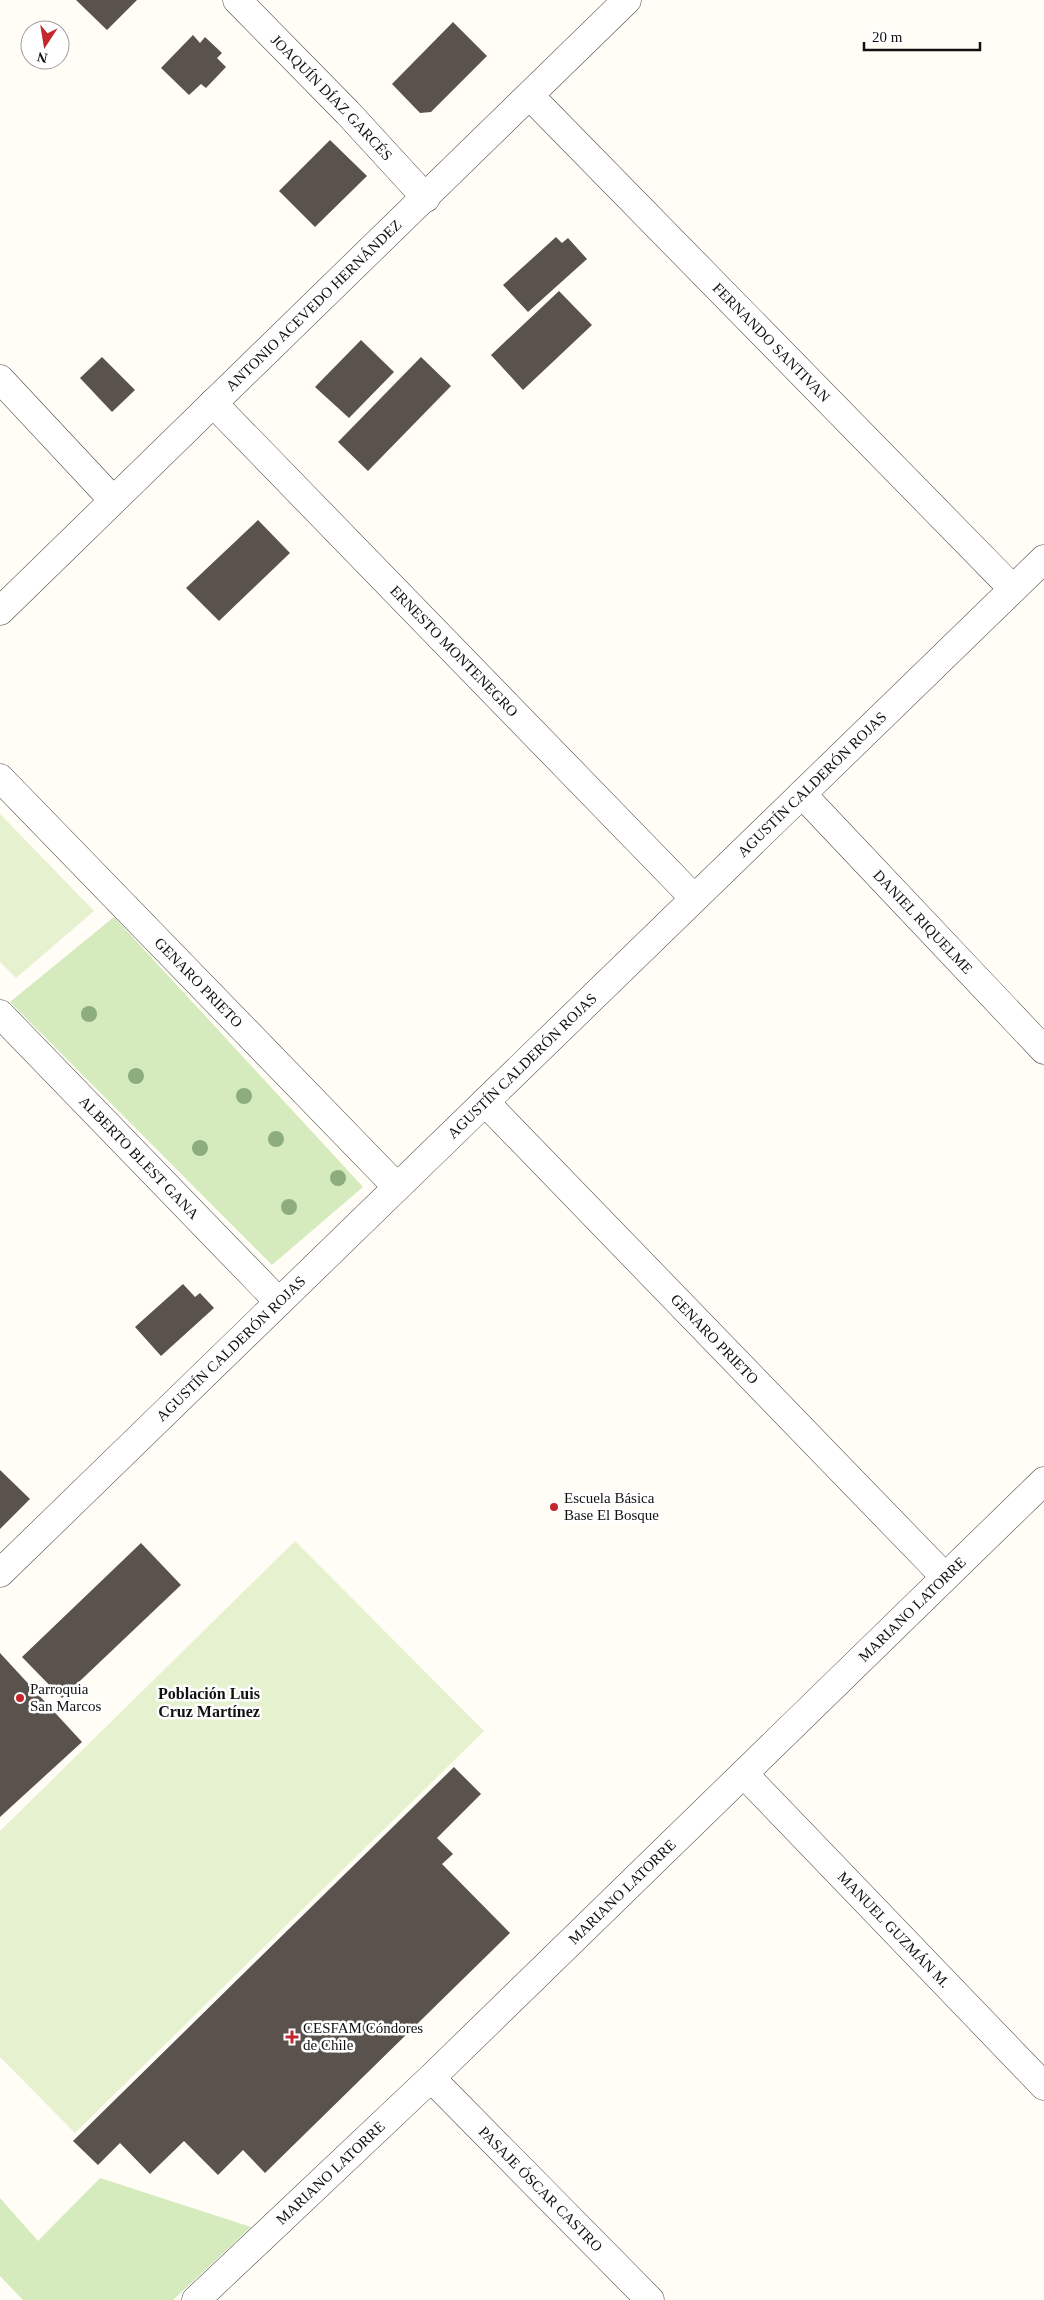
<svg xmlns="http://www.w3.org/2000/svg" width="1044" height="2300" font-family="Georgia,serif">
<rect width="100%" height="100%" fill="#fffdf5"/>
<!-- green -->
<g fill="#d5ebbd">
<polygon points="114,917 363,1187 272,1265 10,1002"/>
<polygon points="100,2178 251,2227 173,2300 23,2300 0,2276 0,2198 38,2241"/>
</g>
<!-- pitch -->
<g fill="#e6f2cf">
<polygon points="0,814 94,911 16,978 0,962"/>
<polygon points="295,1541 484,1731 75,2133 0,2057 0,1831"/>
</g>
<!-- building -->
<g fill="#5a524d">
<polygon points="76,0 137,0 107,30"/>
<polygon points="453,22 487,56 431,112 420,113 392,84"/>
<polygon points="193,35 200,43 205,37 222,53 217,58 226,67 206,88 201,84 189,95 161,68"/>
<polygon points="330,140 367,176 315,227 279,191"/>
<polygon points="556,237 562,243 568,238 587,259 528,312 503,285"/>
<polygon points="559,291 592,325 523,390 491,355"/>
<polygon points="361,340 394,372 349,418 315,387"/>
<polygon points="102,357 135,390 112,412 80,378"/>
<polygon points="421,357 451,386 368,471 338,442"/>
<polygon points="258,520 290,553 219,621 186,588"/>
<polygon points="183,1284 195,1297 200,1293 214,1308 161,1356 135,1327"/>
<polygon points="0,1470 30,1499 0,1529"/>
<polygon points="141,1543 181,1585 62,1698 22,1657"/>
<polygon points="0,1653 82,1742 0,1817"/>
<polygon points="454,1767 481,1794 437,1838 453,1854 442,1864 510,1933 265,2173 243,2150 218,2175 184,2141 150,2174 120,2143 98,2165 73,2141"/>
</g>
<g fill="none" stroke-linecap="round" stroke-linejoin="round">
<!-- street casing -->
<g stroke="#444" stroke-width="29">
<g id="street">
<path id="s1" d="M237 0 348 113 426 198"/>
<path id="s2" d="M530 96 1013 589"/>
<polyline points="0,379 113,500"/>
<path id="s3" d="M213 403 694 898"/>
<path id="s4" d="M0 611 627 0"/>
<path id="s5" d="M0 778 397 1187"/>
<path id="s6" d="M802 794 1044 1050"/>
<path id="s7" d="M0 1014 279 1302"/>
<path id="s8" d="M485 1102 945 1577"/>
<path id="s9" d="M0 1573 1044 559"/>
<path id="s10" d="M744 1774 1044 2086"/>
<path id="s11" d="M431 2078 650 2300"/>
<path id="s12" d="M196 2300 431 2078 1044 1481"/>
</g>
</g>
<!-- street -->
<use href="#street" stroke="#fff" stroke-width="28"/>
</g>
<!-- trees -->
<g fill="#8dad7f">
<circle cx="89" cy="1014" r="8"/>
<circle cx="136" cy="1076" r="8"/>
<circle cx="244" cy="1096" r="8"/>
<circle cx="276" cy="1139" r="8"/>
<circle cx="200" cy="1148" r="8"/>
<circle cx="338" cy="1178" r="8"/>
<circle cx="289" cy="1207" r="8"/>
</g>
<!-- markers -->
<g fill="#c4262e" stroke="#fff" stroke-width="2">
<circle cx="554" cy="1507" r="5"/>
<circle cx="20" cy="1698" r="5"/>
<path d="M289.5 2029.5h5v5h5v5h-5v5h-5v-5h-5v-5h5z"/>
</g>
<g text-anchor="middle" dominant-baseline="central" stroke-width="5" stroke-linejoin="round" paint-order="stroke">
<!-- street labels -->
<g font-size="15" fill="#111" stroke="#fff">
<text stroke="none"><textPath href="#s1" startOffset="136">JOAQUÍN DÍAZ GARCÉS</textPath></text>
<text stroke="none"><textPath href="#s4" startOffset="438">ANTONIO ACEVEDO HERNÁNDEZ</textPath></text>
<text stroke="none"><textPath href="#s2" startOffset="345">FERNANDO SANTIVAN</textPath></text>
<text stroke="none"><textPath href="#s3" startOffset="346">ERNESTO MONTENEGRO</textPath></text>
<text stroke="none"><textPath href="#s9" startOffset="1132">AGUSTÍN CALDERÓN ROJAS</textPath></text>
<text stroke="none"><textPath href="#s6" startOffset="176">DANIEL RIQUELME</textPath></text>
<text stroke="none"><textPath href="#s5" startOffset="285">GENARO PRIETO</textPath></text>
<text stroke="none"><textPath href="#s9" startOffset="728">AGUSTÍN CALDERÓN ROJAS</textPath></text>
<text stroke="none"><textPath href="#s7" startOffset="200">ALBERTO BLEST GANA</textPath></text>
<text stroke="none"><textPath href="#s8" startOffset="330">GENARO PRIETO</textPath></text>
<text stroke="none"><textPath href="#s9" startOffset="322">AGUSTÍN CALDERÓN ROJAS</textPath></text>
<text stroke="none"><textPath href="#s12" startOffset="995">MARIANO LATORRE</textPath></text>
<text stroke="none"><textPath href="#s12" startOffset="590">MARIANO LATORRE</textPath></text>
<text stroke="none"><textPath href="#s10" startOffset="216">MANUEL GUZMÁN M.</textPath></text>
<text stroke="none"><textPath href="#s12" startOffset="185">MARIANO LATORRE</textPath></text>
<text stroke="none"><textPath href="#s11" startOffset="156">PASAJE ÓSCAR CASTRO</textPath></text>
</g>
<!-- poi labels -->
<g font-size="15" fill="#111" stroke="#fff" text-anchor="start">
<text x="564" y="1498">Escuela Básica<tspan x="564" dy="17">Base El Bosque</tspan></text>
<text x="30" y="1689">Parroquia<tspan x="30" dy="17">San Marcos</tspan></text>
<text x="303" y="2028">CESFAM Cóndores<tspan x="303" dy="17">de Chile</tspan></text>
</g>
<!-- neighbourhood labels -->
<g font-size="16" font-weight="bold" fill="#111" stroke="#fff">
<text x="209" y="1693">Población Luis<tspan x="209" dy="18">Cruz Martínez</tspan></text>
</g>
</g>
<!-- north arrow -->
<g transform="translate(45 45) rotate(192)"><circle r="24" fill="#ffffff" stroke="#a0a0a0"/>
<path d="M0-4L9 19L0 12L-9 19Z" fill="#c4262e"/>
<text y="-8" font-size="14" font-weight="bold" text-anchor="middle" fill="#111111">N</text>
</g>
<!-- scale -->
<path d="M864 42v8h116v-8" fill="none" stroke="#111111" stroke-width="2.5"/>
<text x="872" y="42" font-size="15" fill="#111111" stroke="#ffffff" stroke-width="4" paint-order="stroke">20 m</text>
</svg>
